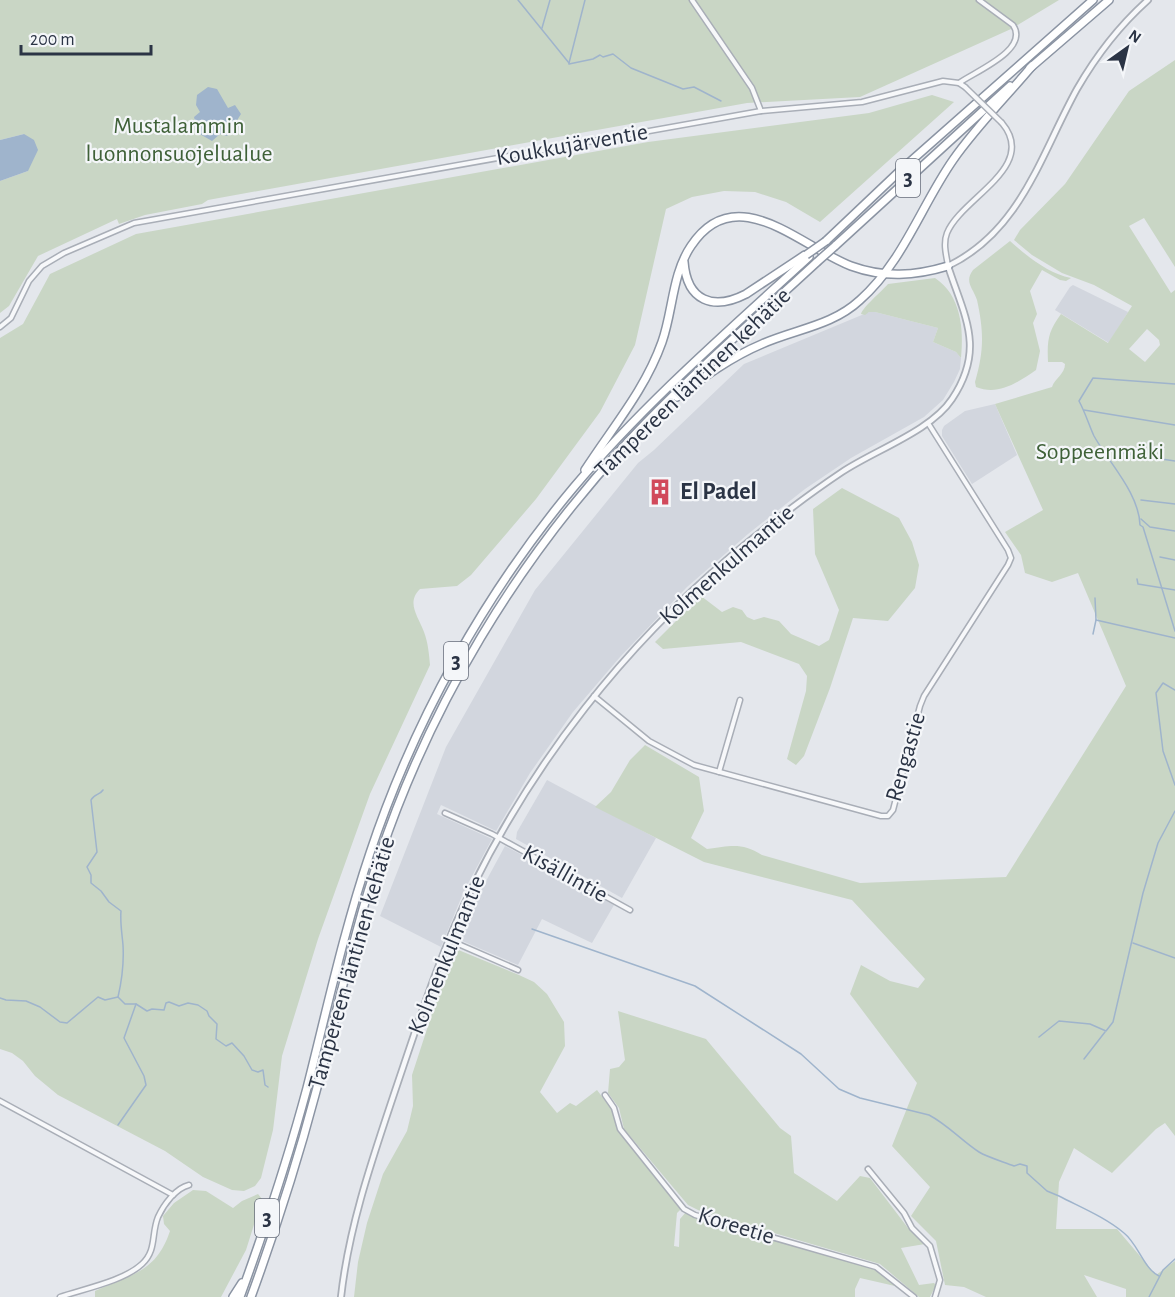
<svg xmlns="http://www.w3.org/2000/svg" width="1175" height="1297" font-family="'Alegreya Sans',sans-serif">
<rect width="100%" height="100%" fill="#e4e7ec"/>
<!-- built -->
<g fill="#d2d6de">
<polygon points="1073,285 1128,312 1109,343 1055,310 1070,287"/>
<polygon points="869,312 875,312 938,328 933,342 956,352 961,358 960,369 954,382 943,400 924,417 851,458 805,489 748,534 687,587 620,657 573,712 530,773 496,831 441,805 437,814 492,839 464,891 441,947 380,916 446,747 535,590 638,463 654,450 744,364"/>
<polygon points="995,404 1017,455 972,484 942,436 942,430 944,426 965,411"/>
<polygon points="547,780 656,838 622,898 516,839 517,832"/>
<polygon points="505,846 614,905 592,943 542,919 518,965 460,940 479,894"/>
</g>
<!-- green -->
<g fill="#c9d6c5" fill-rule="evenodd">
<polygon points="0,0 1059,0 1011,29 860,97 747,103 208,200 202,204 145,215 119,224 117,219 38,256 9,306 0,313 0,181 28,171 24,134 0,140"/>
<path d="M1175 60V267L1144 218 1129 226 1171 293 1175 290V1136L1165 1123 1156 1129 1112 1173 1074 1148 1059 1182 1056 1229H1117L1156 1275 1175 1261V1297H1126V1289L1084 1275 1097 1297H986L964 1287 945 1285 936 1241 911 1216 930 1187 892 1146 917 1083 850 994 861 965 890 981 918 988 925 979 852 900 704 862 595 807 611 792 630 760 645 745 699 777 704 811 691 838 707 849C730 846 742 842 762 855L860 883 1006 877 1126 686 1078 573 1052 582 1025 573 1021 555 1005 532 1043 510 995 404 1052 387C1055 378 1065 374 1065 364L1062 362H1048C1047 340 1048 332 1061 314L1108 343 1132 306 1094 285 1062 273 1032 255 1014 240 1020 230 1065 184 1129 91ZM1147 329 1159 340 1160 345 1145 362 1129 349Z"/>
<path d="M932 95 954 102 820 222 786 202 755 192 724 191 692 197 666 209 635 345 600 412 536 499 471 575 457 586 420 589C406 603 418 616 424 632 428 643 429 653 430 665L370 794 318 939 282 1056 273 1130 261 1178 255 1186 244 1191 232 1190 203 1177 165 1151 58 1095 35 1076 23 1061 12 1053 0 1049V338L23 324 50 274 136 234 648 142 869 113Z"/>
<path d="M1010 241C1027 256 1047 273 1071 278L1066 281 1060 280 1042 270 1030 291 1037 314 1033 323 1040 351 1036 370C1017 383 998 396 976 387L975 382C984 351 984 332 977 300 973 288 964 282 973 270Z"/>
<path d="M935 278C961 295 964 329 961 358L956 352 933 342 938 328 875 312H869L865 315 861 314C863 307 882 291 888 284Z"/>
<polygon points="842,488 899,518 912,542 919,565 915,588 888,621 853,618 830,688 804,756 796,765 787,759 806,691 807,676 799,664 741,642 663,649 655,642 701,596 722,612 733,607 742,610 747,617 754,620 764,617 779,621 791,634 819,646 829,640 839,610 815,554 813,509"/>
<polygon points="456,949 519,975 534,982 547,994 564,1022 565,1046 540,1092 557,1113 570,1103 576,1106 597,1090 613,1111 618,1131 682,1208 677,1213 674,1246 679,1247 680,1219 686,1212 701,1220 790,1243 876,1270 895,1286 860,1278 855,1289 855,1297 354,1297 358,1262 367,1223 383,1174 407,1131 413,1106 412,1075 444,977"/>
<polygon points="618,1011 706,1039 780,1128 791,1136 794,1173 837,1201 860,1176 870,1178 908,1228 925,1244 901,1248 919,1285 934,1283 936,1285 930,1297 919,1297 880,1264 702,1212 688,1205 624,1129 619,1108 608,1093 610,1069 619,1067 625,1060"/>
<path d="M193 1190 206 1191 233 1208 242 1201 258 1194 262 1199 246 1250 221 1297H95V1291C131 1274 156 1273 170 1231L164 1224 163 1216 174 1203Z"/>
</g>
<!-- water -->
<g fill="#9fb4cc">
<polygon points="208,87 217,89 228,108 235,105 241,114 227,136 220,134 212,141 198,133 194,117 200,112 196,105 197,95"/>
<polygon points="24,134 34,140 38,150 28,171 0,181 0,140"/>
</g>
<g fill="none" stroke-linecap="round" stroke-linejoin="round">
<!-- stream -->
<g stroke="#9fb4cc" stroke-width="1.5">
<polyline points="518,0 569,63"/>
<polyline points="542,28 550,0"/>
<polyline points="569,63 585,0"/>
<polyline points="569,64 593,59 600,55 603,57 613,54 631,68 683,89 694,87 721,101"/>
<path d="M1175 384 1093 378 1079 401C1085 412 1089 425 1094 436 1109 463 1139 493 1140 525L1143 527 1175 631"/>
<polyline points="1084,410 1175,425"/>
<polyline points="1115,452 1175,461"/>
<polyline points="1141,500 1175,504"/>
<polyline points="1141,519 1150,527 1175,531"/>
<polyline points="1160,557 1175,560"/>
<polyline points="1137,579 1138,584 1175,590"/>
<polyline points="1096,620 1175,638"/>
<polyline points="1093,634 1096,620 1095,598"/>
<polyline points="1175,690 1163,683 1156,693 1163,751 1175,785"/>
<path d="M103 790C100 795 94 794 91 800L97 852 87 867 91 875V883L101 891 109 902 121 911C120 923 122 933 123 945 124 962 122 980 118 997L125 1004H136L147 1011 152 1009 164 1010 166 1003 169 1002 179 1006 188 1003 198 1005 207 1011 209 1016 217 1024 216 1039 226 1046 232 1043 244 1056 252 1070 258 1072 263 1070 265 1085 268 1087"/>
<path d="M532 929 695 986 801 1054 839 1089 860 1098 929 1115C948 1125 962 1141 979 1152 987 1157 1004 1162 1014 1166L1020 1164 1027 1166V1173L1047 1191 1059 1196C1080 1207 1105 1217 1124 1233 1138 1244 1144 1269 1159 1276"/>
<polyline points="1133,943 1175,958"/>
<polyline points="0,998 6,1000 26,1001 40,1007 60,1022 67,1023 98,997 105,1000 118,997"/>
<polyline points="1039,1037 1059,1021 1090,1024 1106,1031 1113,1022 1143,893 1158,843 1175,811"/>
<polyline points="1084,1059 1105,1032"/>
<polyline points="118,1125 146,1085 144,1076 124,1038 136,1004"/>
<polyline points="1149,1297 1163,1270 1175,1259"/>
</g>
<!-- minor casing -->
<g stroke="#a9aeb7" stroke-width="7">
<g id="minor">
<polyline points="692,0 752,88 761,111"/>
<path d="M959 83C974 72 1030 50 1013 25L979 0"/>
<path d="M948 265C946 255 943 243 947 233 961 198 1039 167 1002 123"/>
<polyline points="0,327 11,318 29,281 42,266 64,253 134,223 761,111 862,102 943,81 959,83 965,87"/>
<polyline points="594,696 649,741 694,765 881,816 888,816 893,810 920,706 924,696 1008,565 1011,558 1008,550 928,423"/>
<polyline points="719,772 740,700"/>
<polyline points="445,813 492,834 630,910"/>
<polyline points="449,940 518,970"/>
<polyline points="605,1095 614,1108 620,1129 684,1209 695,1215 876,1267 914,1297"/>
<polyline points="0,1101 173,1195"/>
<polyline points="868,1169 904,1213 912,1228 930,1246 940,1280 935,1297"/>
<path d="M60 1297C83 1289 124 1281 142 1264 157 1250 151 1234 158 1217 164 1204 176 1188 189 1185"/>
</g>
</g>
<!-- tertiary casing -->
<g stroke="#a9aeb7" stroke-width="8">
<path id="tertiary" d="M341 1297C349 1225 373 1157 396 1088 419 1020 441 951 473 886 535 760 624 647 730 557 766 527 803 498 842 472 875 450 931 431 952 399 986 348 964 316 948 266 1021 231 1041 154 1077 89 1096 56 1120 25 1148 0"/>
</g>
<!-- motorway casing -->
<g stroke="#8b94a3" stroke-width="10">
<g id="motorway">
<polyline points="1030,68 1109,0"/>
<polyline points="826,241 903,168 1093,0"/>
<polyline points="835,246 1010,86"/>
<path d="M684 262C687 301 713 311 746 294L805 255"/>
<path d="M677 397C704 377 731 357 762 344 796 329 832 326 860 300 903 262 921 206 953 160 976 127 1006 97 1032 66"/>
<path d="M585 470C612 428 645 390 662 342 673 311 672 274 691 246 736 178 801 247 851 266 884 278 915 276 948 266"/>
<polyline points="233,1297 242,1283"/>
<path d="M240 1297C265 1228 288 1159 307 1088 327 1009 344 930 370 853 414 721 485 593 574 487 645 403 728 331 809 257"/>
<path d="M251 1297C275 1231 297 1163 315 1095 337 1015 353 933 380 855 431 704 516 563 624 446 684 381 752 322 817 262"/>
</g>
</g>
<!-- minor -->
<use href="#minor" stroke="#f7f8fa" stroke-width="4"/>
<!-- tertiary -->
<use href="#tertiary" stroke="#f7f8fa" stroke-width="4.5"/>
<!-- motorway -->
<use href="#motorway" stroke="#fff" stroke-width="7"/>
<!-- minor-bridge casing -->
<g stroke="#a9aeb7" stroke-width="7" stroke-linecap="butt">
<polyline id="minor-bridge" points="965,87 1002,123"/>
</g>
<!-- motorway-bridge casing -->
<g stroke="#8b94a3" stroke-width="10" stroke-linecap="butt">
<g id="motorway-bridge">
<polyline points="806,255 826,241"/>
<polyline points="817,262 835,246"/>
</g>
</g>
<!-- minor-bridge -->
<use href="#minor-bridge" stroke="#f7f8fa" stroke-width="4"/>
<!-- motorway-bridge -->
<use href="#motorway-bridge" stroke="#fff" stroke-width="7"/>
</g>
<!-- icons -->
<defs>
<g id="building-bare" transform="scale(2.07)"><path d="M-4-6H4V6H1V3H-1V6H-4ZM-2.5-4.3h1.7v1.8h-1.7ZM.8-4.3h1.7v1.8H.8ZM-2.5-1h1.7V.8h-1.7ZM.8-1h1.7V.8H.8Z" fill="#d1495b" stroke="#f4f6f9" stroke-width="2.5" paint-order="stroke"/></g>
</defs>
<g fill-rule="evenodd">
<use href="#building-bare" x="660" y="492"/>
</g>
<g text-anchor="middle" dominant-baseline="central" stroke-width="4.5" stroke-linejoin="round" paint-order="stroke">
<!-- shield labels -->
<g fill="#f4f6f9" stroke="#676e7b" stroke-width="1.5">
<rect x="896" y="159" width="24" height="38" rx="4.5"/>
<rect x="444" y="642" width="24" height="38" rx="4.5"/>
<rect x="255" y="1199" width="24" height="38" rx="4.5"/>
</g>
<g font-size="22" font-weight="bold" fill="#2b3445">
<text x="908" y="178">3</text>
<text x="456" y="661">3</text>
<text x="267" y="1218">3</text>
</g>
<!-- park labels -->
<g font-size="24" fill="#3f6138" stroke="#f4f6f9">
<text x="179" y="126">Mustalammin<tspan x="179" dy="28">luonnonsuojelualue</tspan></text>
<text x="1100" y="452">Soppeenmäki</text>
</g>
<!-- street labels -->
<g font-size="24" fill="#2b3445" stroke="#f4f6f9">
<text transform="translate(572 145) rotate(-10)">Koukkujärventie</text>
<text transform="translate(693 383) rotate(-44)">Tampereen läntinen kehätie</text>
<text transform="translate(727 565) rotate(-41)">Kolmenkulmantie</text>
<text transform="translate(906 757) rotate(-74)">Rengastie</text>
<text transform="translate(565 874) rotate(29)">Kisällintie</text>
<text transform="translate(447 955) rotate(-68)">Kolmenkulmantie</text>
<text transform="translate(352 963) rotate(-74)">Tampereen läntinen kehätie</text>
<text transform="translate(736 1226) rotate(17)">Koreetie</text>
</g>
<!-- poi labels -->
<g font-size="24" font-weight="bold" fill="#2b3445" stroke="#f4f6f9" text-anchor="start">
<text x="680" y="492">El Padel</text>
</g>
</g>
<!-- north arrow -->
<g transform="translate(1127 48) rotate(34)" stroke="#f4f6f9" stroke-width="4.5" paint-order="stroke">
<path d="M0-4.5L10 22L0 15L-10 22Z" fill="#2b3445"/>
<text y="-9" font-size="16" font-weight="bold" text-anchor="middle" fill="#2b3445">N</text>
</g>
<!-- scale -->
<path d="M21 45v9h130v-9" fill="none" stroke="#2b3445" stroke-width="3"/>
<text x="30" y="45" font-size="18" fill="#2b3445" stroke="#f4f6f9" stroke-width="4.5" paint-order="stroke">200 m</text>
</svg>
